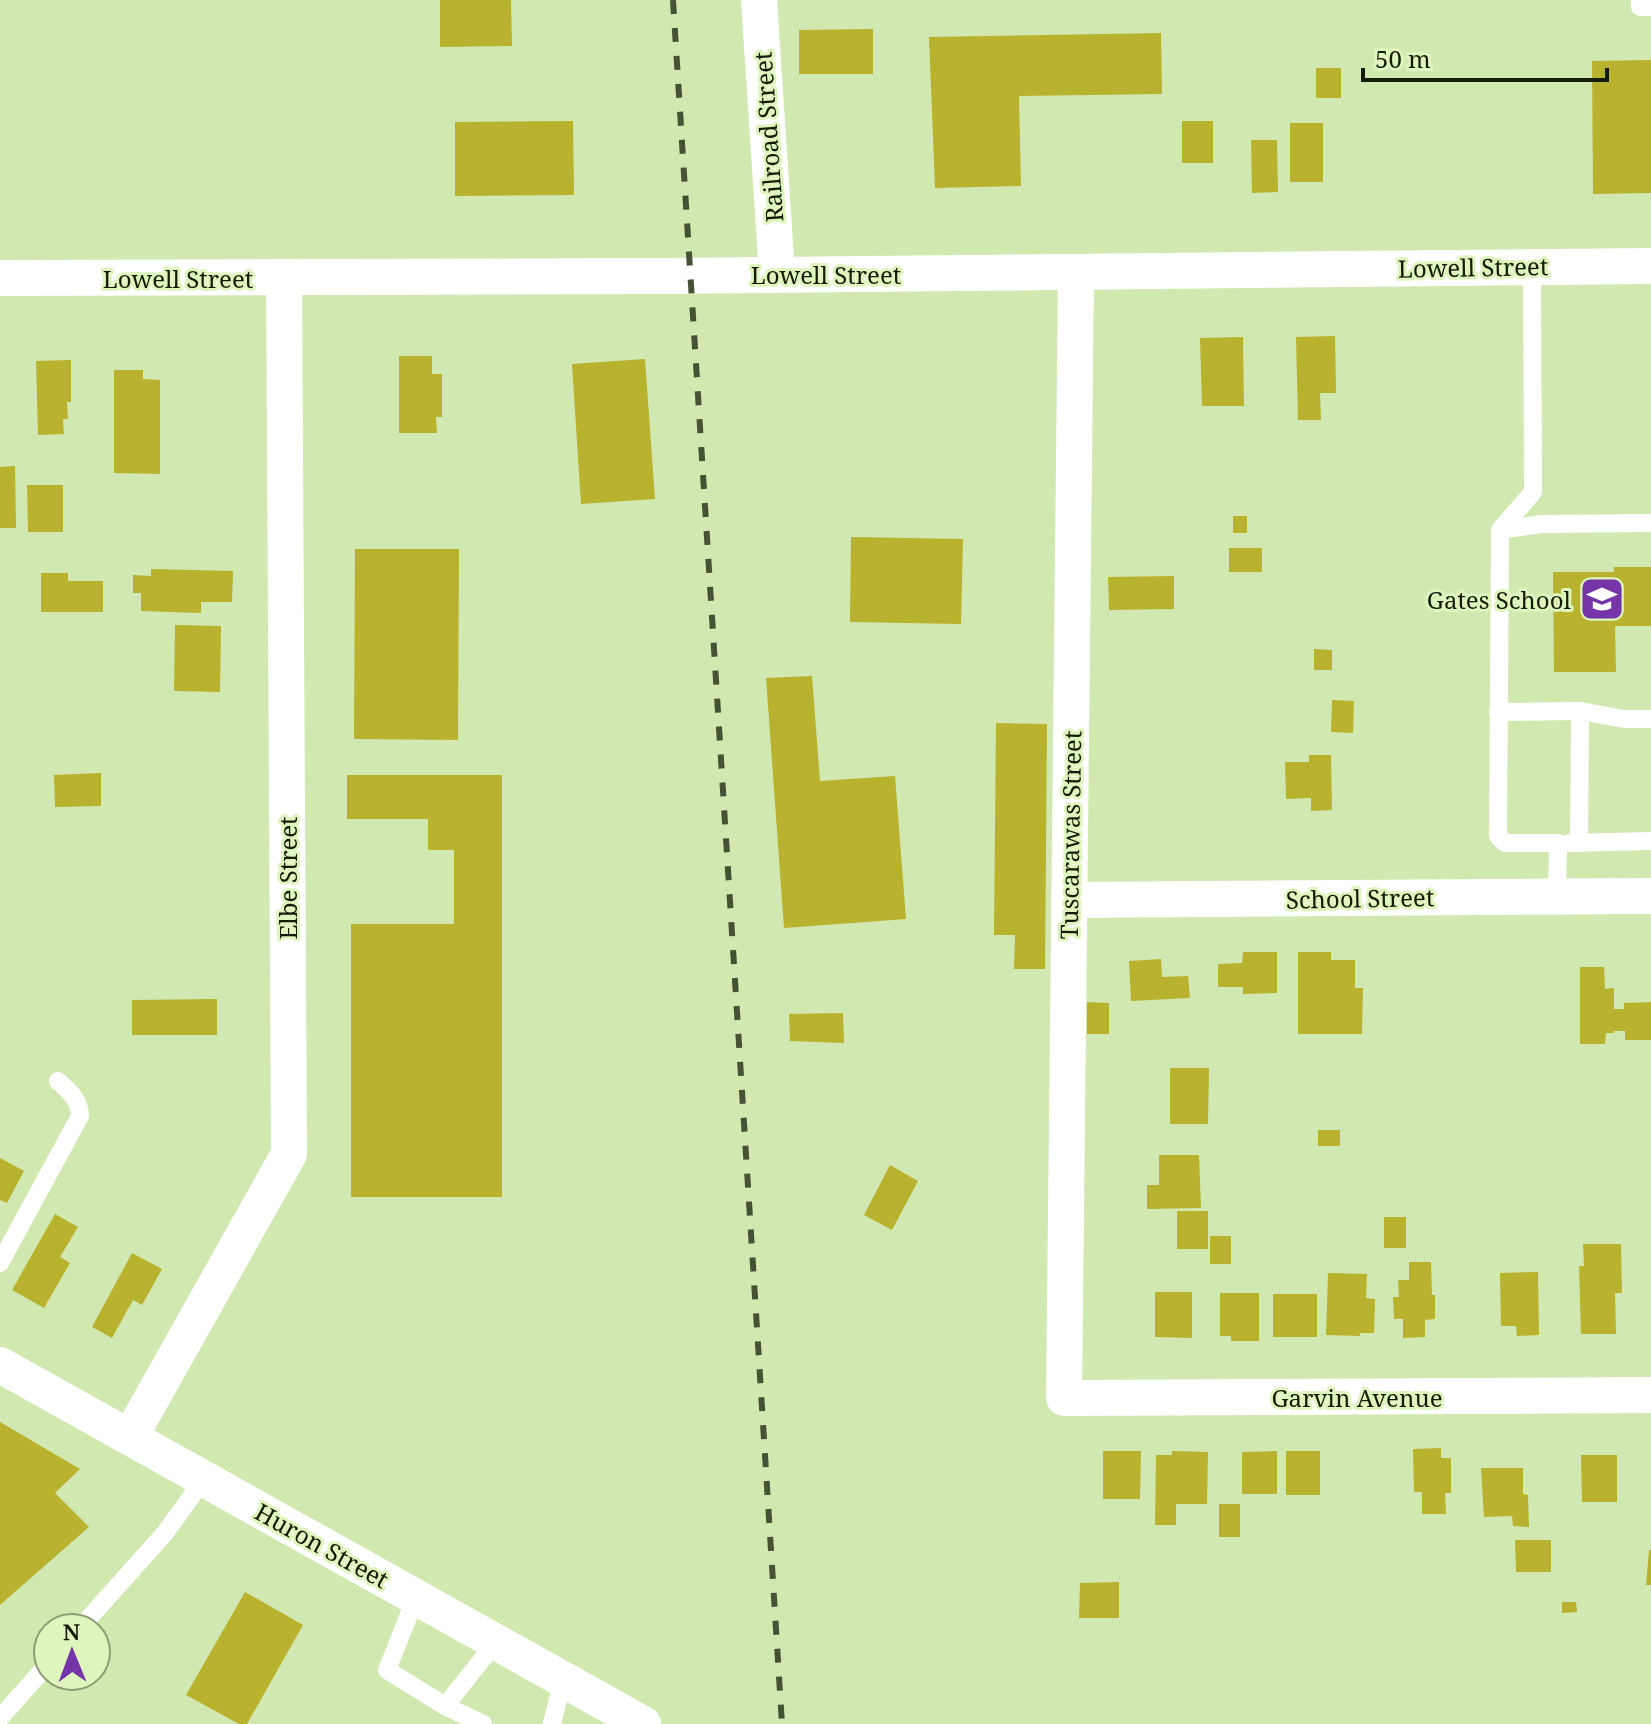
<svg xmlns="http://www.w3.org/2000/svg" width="1651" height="1724" font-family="'Noto Serif',serif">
<rect width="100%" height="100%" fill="#d1e8b1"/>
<!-- building -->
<g fill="#b9b22f">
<polygon points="440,0 511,0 512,46 440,47"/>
<polygon points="873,29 873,74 799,74 799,30"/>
<polygon points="1161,33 1162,94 1019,96 1021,186 935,188 929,37"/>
<polygon points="1651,60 1651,193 1593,194 1592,61"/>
<rect x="1316" y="68" width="25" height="30"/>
<polygon points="573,121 574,195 455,196 455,122"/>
<rect x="1182" y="121" width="31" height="42"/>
<rect x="1290" y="123" width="33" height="59"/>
<polygon points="1251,140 1277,140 1278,192 1252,193"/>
<polygon points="1335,336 1336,393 1320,393 1321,420 1298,420 1296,337"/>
<polygon points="1243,337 1244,406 1202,406 1200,338"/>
<polygon points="399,356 432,356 432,374 442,374 442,417 436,417 437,433 399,433"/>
<polygon points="645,359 655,499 581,504 572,364"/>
<polygon points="71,360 71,402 67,402 68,419 63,419 64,434 38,435 36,361"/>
<polygon points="114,370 143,370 143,379 160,380 160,474 114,473"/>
<polygon points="15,466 16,528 0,528 0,467"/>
<polygon points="27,485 63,485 63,532 28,532"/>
<rect x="1233" y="516" width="14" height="17"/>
<polygon points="851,537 963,539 961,624 850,622"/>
<rect x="1229" y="548" width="33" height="24"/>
<polygon points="355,549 459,549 458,740 354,739"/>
<polygon points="1614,567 1651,567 1651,626 1615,626 1616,672 1554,672 1553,572 1614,572"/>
<polygon points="151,569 233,571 232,602 201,602 201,613 141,611 141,593 133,593 133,575 151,576"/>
<polygon points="41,573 68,573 68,581 103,581 103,612 41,612"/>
<polygon points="1174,576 1174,609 1109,610 1108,577"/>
<polygon points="175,625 221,626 220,692 174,691"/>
<polygon points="1314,649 1332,650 1332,670 1314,670"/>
<polygon points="812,676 820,781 895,776 906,919 784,928 766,678"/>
<polygon points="1332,700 1354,701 1353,733 1331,732"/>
<polygon points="996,723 1047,724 1045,969 1014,969 1015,935 994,935"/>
<polygon points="1309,755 1331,755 1332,810 1311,811 1311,798 1286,799 1285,762 1309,762"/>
<polygon points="101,773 101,806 55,807 54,775"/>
<polygon points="347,775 502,775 502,1197 351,1197 351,924 454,924 454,850 428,850 428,819 347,819"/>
<polygon points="1243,952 1277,952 1277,993 1243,994 1243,987 1218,987 1218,964 1242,963"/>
<polygon points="1298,952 1331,952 1331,960 1355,960 1355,988 1363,988 1362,1034 1298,1034"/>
<polygon points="1161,959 1162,977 1188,976 1190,998 1131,1001 1129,961"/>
<polygon points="1580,967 1604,967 1605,989 1614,988 1614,1009 1624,1009 1624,1003 1651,1002 1651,1040 1625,1040 1625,1031 1614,1031 1614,1033 1606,1033 1605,1044 1580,1044"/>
<polygon points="217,999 217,1035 132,1035 132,1000"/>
<polygon points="1087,1002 1109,1003 1109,1034 1087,1034"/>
<polygon points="843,1013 844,1043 790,1041 789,1014"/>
<polygon points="1170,1068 1209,1068 1208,1124 1170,1124"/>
<rect x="1318" y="1130" width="22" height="16"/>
<polygon points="1159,1155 1199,1155 1201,1208 1147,1209 1147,1185 1159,1185"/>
<polygon points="0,1158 24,1171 7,1203 0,1200"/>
<polygon points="890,1165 918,1181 892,1230 864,1215"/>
<rect x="1177" y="1211" width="31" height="38"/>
<polygon points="55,1214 78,1227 60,1257 70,1263 44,1308 12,1290"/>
<rect x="1384" y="1217" width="22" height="31"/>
<rect x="1210" y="1236" width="21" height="28"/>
<polygon points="1583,1244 1621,1244 1622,1293 1615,1293 1616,1334 1581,1334 1579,1266 1584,1266"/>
<polygon points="132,1253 162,1269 142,1305 133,1300 112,1338 92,1327"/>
<polygon points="1409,1262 1431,1262 1432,1295 1435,1295 1435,1319 1425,1320 1425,1337 1403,1338 1403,1319 1394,1319 1393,1297 1399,1297 1398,1280 1409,1280"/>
<polygon points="1538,1272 1539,1335 1517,1336 1516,1326 1501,1326 1500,1273"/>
<polygon points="1328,1273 1367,1274 1366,1298 1375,1299 1374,1333 1360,1333 1360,1336 1326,1335"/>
<polygon points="1155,1292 1192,1292 1192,1338 1155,1337"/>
<polygon points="1220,1293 1259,1293 1259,1341 1231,1341 1231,1336 1220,1336"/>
<rect x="1273" y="1294" width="44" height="43"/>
<polygon points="0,1422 80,1469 55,1493 89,1527 0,1605"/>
<polygon points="1441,1448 1441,1458 1451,1458 1451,1493 1445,1493 1446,1514 1422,1514 1422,1492 1414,1492 1413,1449"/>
<polygon points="1103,1451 1141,1451 1140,1499 1103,1499"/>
<polygon points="1172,1451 1208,1452 1207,1504 1176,1504 1176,1525 1155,1525 1156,1455 1172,1455"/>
<polygon points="1277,1451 1277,1494 1242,1494 1242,1452"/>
<rect x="1286" y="1451" width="34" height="44"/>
<polygon points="1581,1455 1617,1455 1617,1502 1582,1502"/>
<polygon points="1481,1468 1523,1468 1523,1494 1528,1495 1529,1527 1513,1526 1512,1516 1484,1517"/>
<rect x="1219" y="1504" width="21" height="33"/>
<polygon points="1515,1540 1551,1540 1551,1572 1516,1572"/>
<polygon points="1649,1550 1651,1550 1651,1585 1646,1585"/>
<polygon points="1119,1582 1119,1618 1079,1618 1080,1583"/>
<polygon points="245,1592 303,1625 247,1724 239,1724 186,1695"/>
<polygon points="1562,1602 1576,1602 1577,1612 1562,1613"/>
</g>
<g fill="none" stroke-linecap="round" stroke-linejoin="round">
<!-- service -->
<g stroke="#fff" stroke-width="18">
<polyline points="1640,0 1640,7 1651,7"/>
<polyline points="1500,530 1533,492 1532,266"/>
<polyline points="1498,712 1580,711"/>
<polyline points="1569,843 1651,841"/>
<polyline points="1579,843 1580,711 1624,719 1651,719"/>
<polyline points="1557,896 1558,843 1505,843 1498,836 1500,530 1541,524 1651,523"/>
<path d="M0 1263 80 1116C80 1100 69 1091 58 1081"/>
<polyline points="416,1597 387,1670 445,1706 496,1642"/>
<polyline points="80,1628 165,1533 204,1479"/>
<polyline points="445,1706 483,1724"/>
<polyline points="0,1718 48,1664"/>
<polyline points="552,1724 563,1679"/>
</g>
<!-- minor -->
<g stroke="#fff" stroke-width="36">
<polyline points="759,0 777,274"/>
<polyline points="1076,272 1064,1398 1651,1395"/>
<polyline points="0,278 664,276 1651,266"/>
<polyline points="1069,900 1651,896"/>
<polyline points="0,1365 643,1724"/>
<polyline points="130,1437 289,1154 284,277"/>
</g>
<!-- rail -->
<polyline stroke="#465234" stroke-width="6" stroke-dasharray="14 14" stroke-linecap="butt" points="673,0 782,1724"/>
</g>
<!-- icons -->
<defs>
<g id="school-square" transform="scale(2.3)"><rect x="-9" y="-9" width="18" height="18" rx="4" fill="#7534a8" stroke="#def5bd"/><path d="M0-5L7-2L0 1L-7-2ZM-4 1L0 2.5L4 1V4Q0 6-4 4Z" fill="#fff"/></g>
</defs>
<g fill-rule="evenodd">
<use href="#school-square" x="1602" y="599"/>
</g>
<g text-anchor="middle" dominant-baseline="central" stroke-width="6" stroke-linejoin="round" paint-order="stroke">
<!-- street labels -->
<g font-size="24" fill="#141c07" stroke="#def5bd">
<text transform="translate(768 137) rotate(-94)">Railroad Street</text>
<text transform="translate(1473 267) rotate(-1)">Lowell Street</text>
<text x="826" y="274">Lowell Street</text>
<text x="178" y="278">Lowell Street</text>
<text transform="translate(1070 835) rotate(-89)">Tuscarawas Street</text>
<text transform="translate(287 878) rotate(-90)">Elbe Street</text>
<text transform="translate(1360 898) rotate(-1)">School Street</text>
<text x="1357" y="1397">Garvin Avenue</text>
<text transform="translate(322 1545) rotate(29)">Huron Street</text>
</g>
<!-- poi labels -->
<g font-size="24" fill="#141c07" stroke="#def5bd" text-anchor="end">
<text x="1571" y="599">Gates School</text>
</g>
</g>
<!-- north arrow -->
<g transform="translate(72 1652) rotate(359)"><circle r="38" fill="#def5bd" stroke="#8d9e74" stroke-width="2"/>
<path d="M0-6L14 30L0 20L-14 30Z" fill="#7534a8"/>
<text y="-12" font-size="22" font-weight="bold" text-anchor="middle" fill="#141c07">N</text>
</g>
<!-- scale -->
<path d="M1363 68v12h244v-12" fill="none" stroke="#141c07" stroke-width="4"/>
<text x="1375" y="68" font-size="24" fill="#141c07" stroke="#def5bd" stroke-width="6" paint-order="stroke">50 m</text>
</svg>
